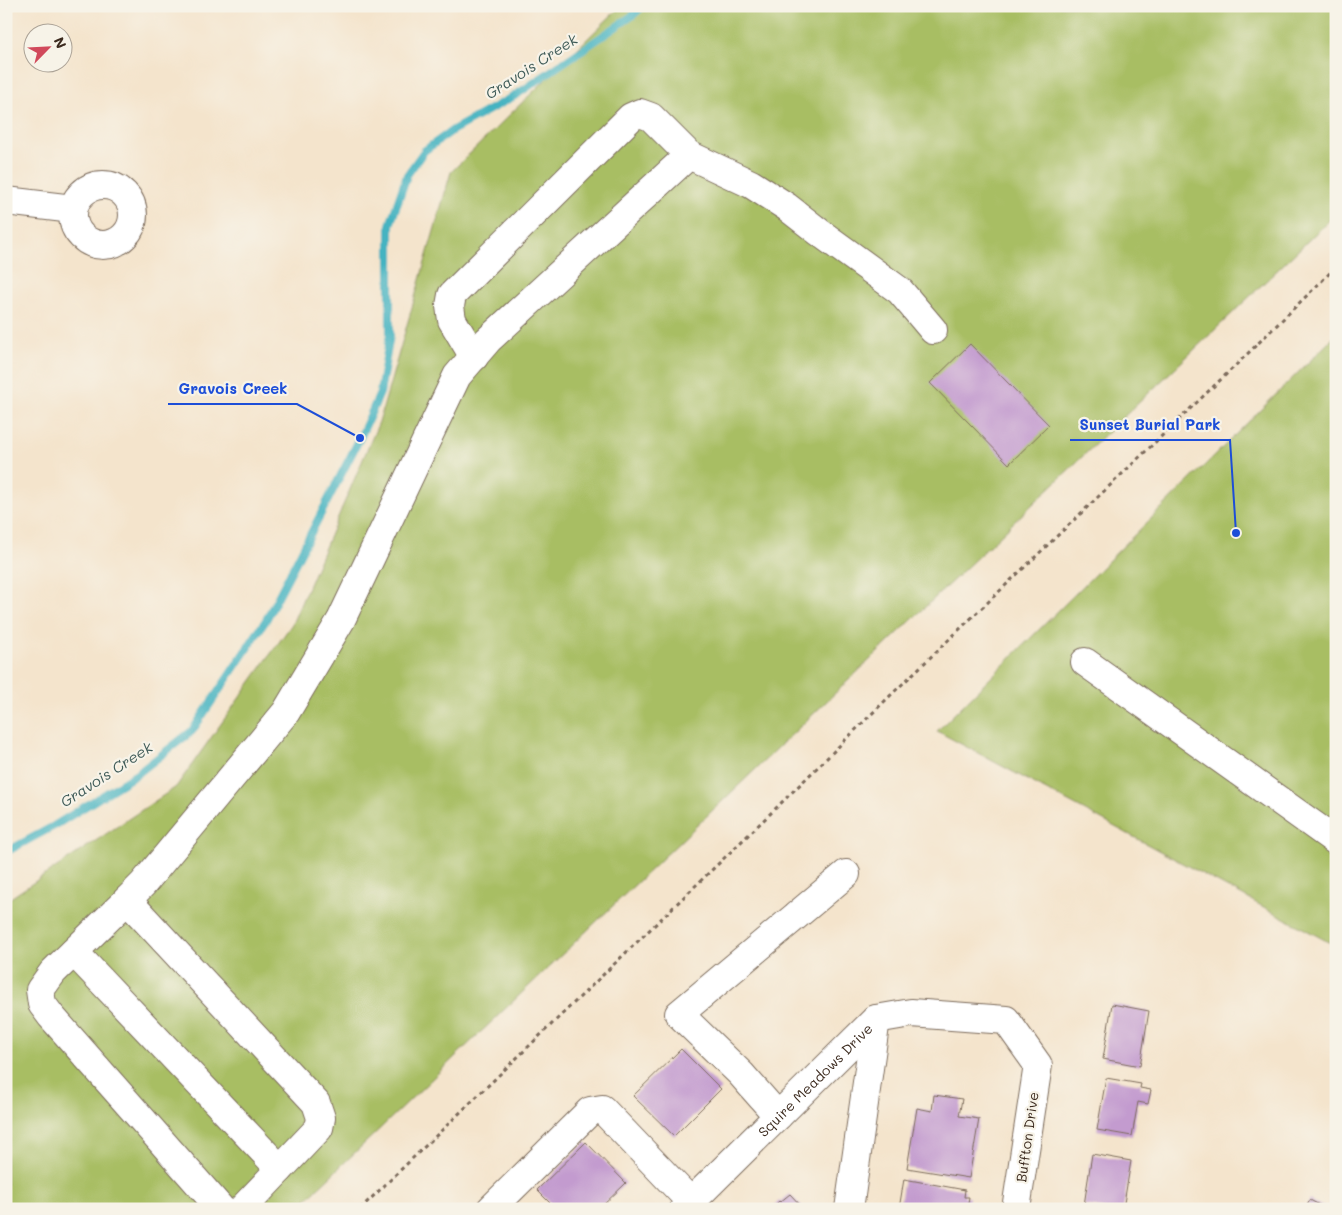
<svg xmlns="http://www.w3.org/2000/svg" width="1342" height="1215" font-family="Mali,sans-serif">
<rect width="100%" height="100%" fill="#f7f3e8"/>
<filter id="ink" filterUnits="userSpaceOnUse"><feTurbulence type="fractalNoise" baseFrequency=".02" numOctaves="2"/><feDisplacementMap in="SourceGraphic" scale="10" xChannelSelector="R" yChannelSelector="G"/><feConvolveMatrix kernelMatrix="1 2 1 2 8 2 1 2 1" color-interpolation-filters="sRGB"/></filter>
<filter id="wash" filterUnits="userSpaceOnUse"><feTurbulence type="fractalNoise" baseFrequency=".0096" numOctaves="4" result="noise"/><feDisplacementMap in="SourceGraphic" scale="20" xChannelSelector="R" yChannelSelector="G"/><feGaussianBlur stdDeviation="1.12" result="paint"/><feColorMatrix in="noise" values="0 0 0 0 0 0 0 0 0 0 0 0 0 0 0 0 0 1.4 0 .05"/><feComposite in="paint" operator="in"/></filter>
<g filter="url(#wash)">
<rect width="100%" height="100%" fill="#f4e4cc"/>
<!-- green -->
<g fill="#a8be63" stroke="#727440">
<polygon points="621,6 1336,6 1336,214 296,1209 6,1209 6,901 176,787 292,624 379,422 451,172"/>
<polygon points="1336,335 1336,946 937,731"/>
</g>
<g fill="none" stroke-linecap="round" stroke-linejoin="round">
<!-- stream -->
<polyline stroke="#45b3c1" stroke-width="8" points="6,852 54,826 137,774 192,731 266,620 360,438 380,393 390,335 390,225 407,175 424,151 453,130 516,95 632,16 643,6"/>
</g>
<g id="blocks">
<!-- building -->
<g fill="#c39bcf">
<polygon points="970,344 1049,425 1009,464 930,383"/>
<polygon points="1112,1004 1149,1011 1140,1066 1103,1059"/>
<polygon points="681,1049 721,1089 674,1136 633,1096"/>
<polygon points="1106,1078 1141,1084 1140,1088 1151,1090 1148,1104 1138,1102 1132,1136 1097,1130"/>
<polygon points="934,1095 962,1099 959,1116 979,1119 969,1178 907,1168 917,1108 932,1111"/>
<polygon points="586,1142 626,1183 599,1209 556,1209 537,1190"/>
<polygon points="1092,1154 1131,1161 1123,1209 1106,1209 1084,1205"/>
<polygon points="904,1179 965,1190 964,1197 969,1197 967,1209 899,1209"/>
<polygon points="790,1194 804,1209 775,1209 773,1207 779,1201 780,1202"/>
<polygon points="1310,1200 1327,1209 1305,1209"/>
</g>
</g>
</g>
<g filter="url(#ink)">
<use href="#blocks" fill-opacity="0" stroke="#7c6b5b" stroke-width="1"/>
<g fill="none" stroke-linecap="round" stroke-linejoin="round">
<!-- minor casing -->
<g stroke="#7c6b5b" stroke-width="30">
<g id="minor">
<circle cx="103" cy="215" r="30"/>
<polyline points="6,201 73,209"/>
<polyline points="474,357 452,320 450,306 452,295 631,117 640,113 651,117 689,155"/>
<polyline points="1085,662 1336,841"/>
<polyline points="127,900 53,972 40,990 42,1004 51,1016 221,1209"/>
<polyline points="74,952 280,1169"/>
<polyline points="778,1116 741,1074 679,1014 846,874"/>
<polyline points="242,1209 319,1128 321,1118 316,1103 127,900 143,884 286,712 341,620 457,376 488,340 689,155 751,184 787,207 819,232 900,291 933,330"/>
<polyline points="491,1209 590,1111 602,1109 691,1202"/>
<path id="s1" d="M684 1209 876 1019 911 1013 1006 1020 1038 1065 1016 1209"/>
<polyline points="849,1209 876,1019"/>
</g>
</g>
<!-- path -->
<polyline stroke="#7c6b5b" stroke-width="3" stroke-dasharray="4 4" stroke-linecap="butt" points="360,1209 772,812 893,693 1237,364 1336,267"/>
<!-- minor -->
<use href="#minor" stroke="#fff" stroke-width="28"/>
</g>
</g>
<g text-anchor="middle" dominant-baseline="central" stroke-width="4.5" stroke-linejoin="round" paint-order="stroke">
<!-- street labels -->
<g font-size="14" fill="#3b2a1e" stroke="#f7f3e8">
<text stroke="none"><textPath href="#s1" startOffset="184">Squire Meadows Drive</textPath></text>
<text transform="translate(1027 1137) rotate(-82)">Buffton Drive</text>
</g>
<!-- water labels -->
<g font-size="15" font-style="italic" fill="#3e5a57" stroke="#f7f3e8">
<text transform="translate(531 66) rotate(-33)">Gravois Creek</text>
<text transform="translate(106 774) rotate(-33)">Gravois Creek</text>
</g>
</g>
<!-- callouts -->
<path fill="none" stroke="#1d4ed8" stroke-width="2" d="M360 438L297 404H168M1236 533L1230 440H1070"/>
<g fill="#1d4ed8" stroke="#f7f3e8" stroke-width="2">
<circle cx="360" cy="438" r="5"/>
<circle cx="1236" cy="533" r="5"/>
</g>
<g font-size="15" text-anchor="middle" font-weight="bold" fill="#1d4ed8" stroke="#f7f3e8" stroke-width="4.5" stroke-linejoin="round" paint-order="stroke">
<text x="233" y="394">Gravois Creek</text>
<text x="1150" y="430">Sunset Burial Park</text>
</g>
<!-- margin -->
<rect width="1342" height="1215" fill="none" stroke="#f7f3e8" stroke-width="25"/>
<!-- north arrow -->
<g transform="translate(48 48) rotate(66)"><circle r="24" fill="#f7f3e8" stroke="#aca397"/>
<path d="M0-4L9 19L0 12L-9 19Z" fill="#d1495b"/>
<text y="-8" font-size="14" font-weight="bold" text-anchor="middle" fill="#3b2a1e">N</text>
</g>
</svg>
